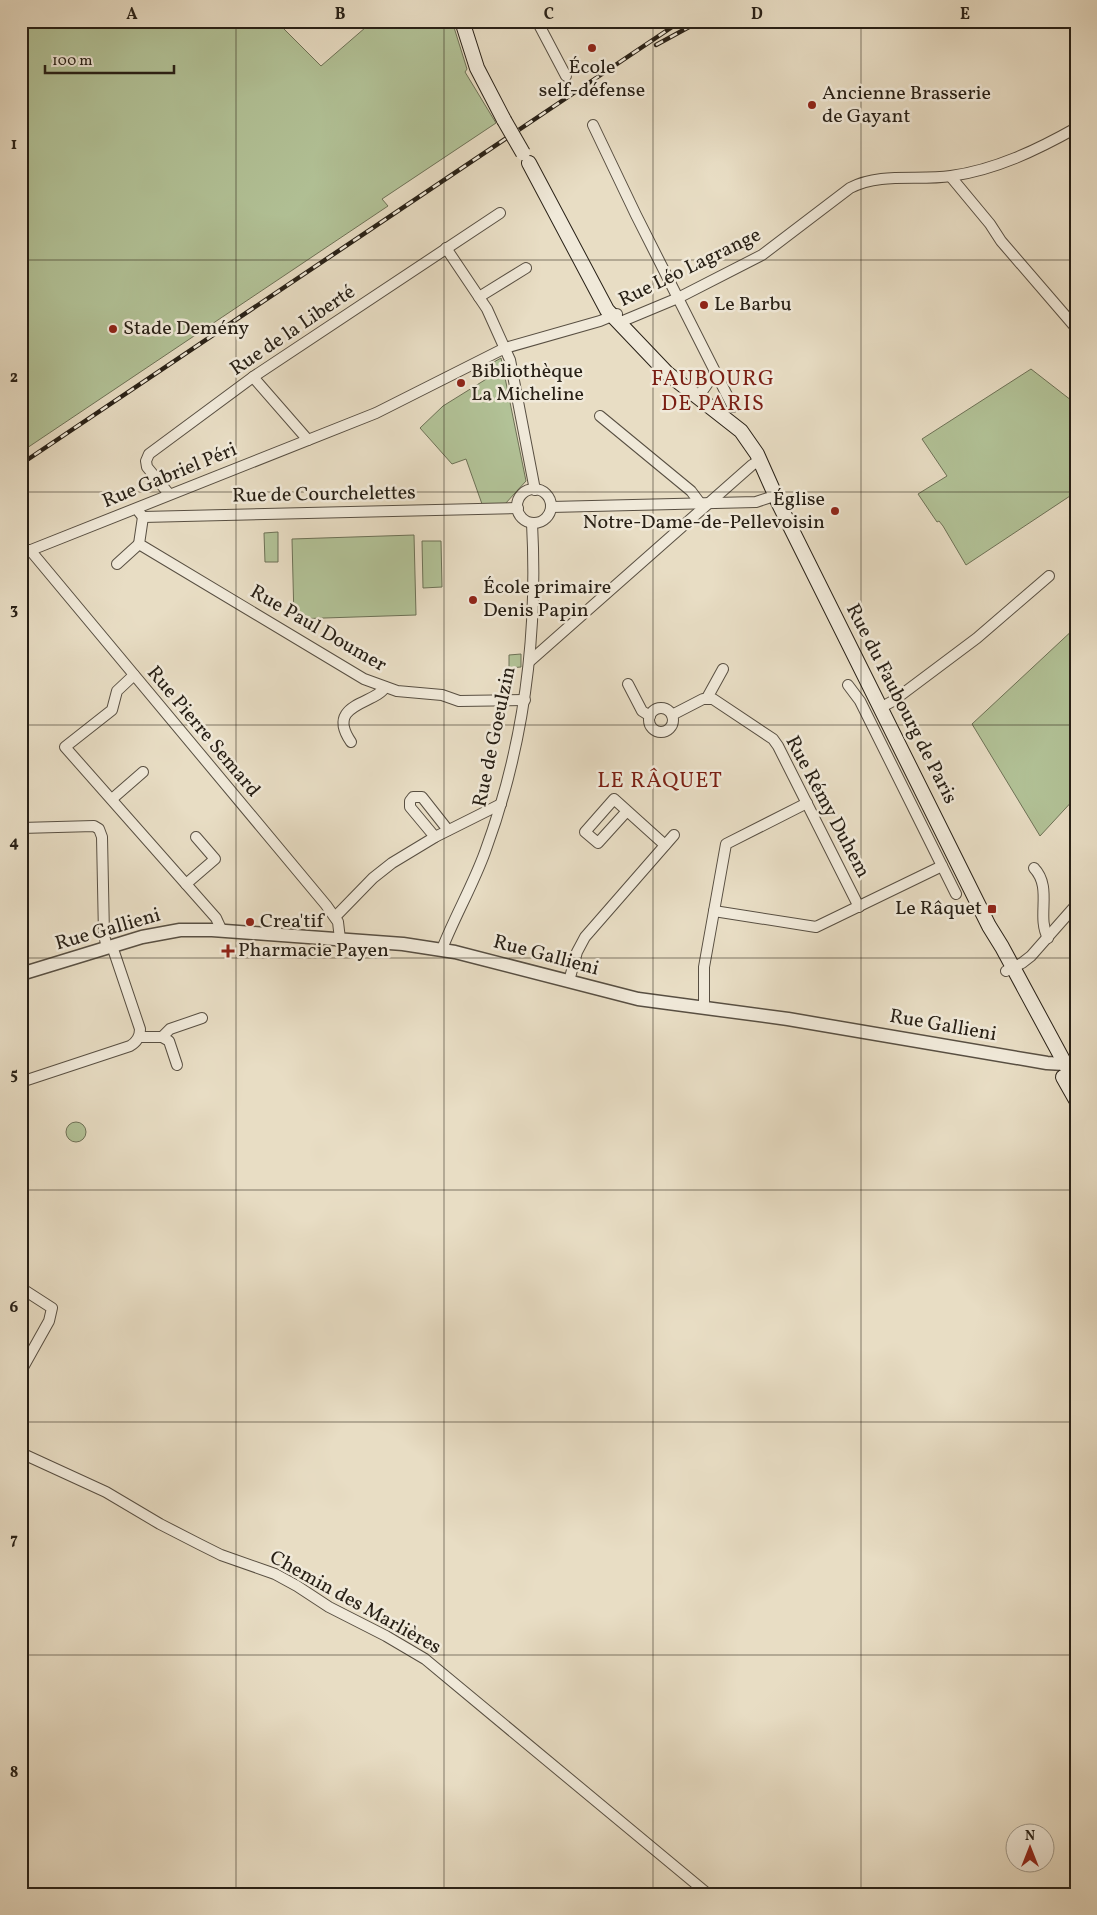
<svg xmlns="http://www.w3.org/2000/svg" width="1097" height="1915" font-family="Vollkorn,serif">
<rect width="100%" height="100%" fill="#e8ddc4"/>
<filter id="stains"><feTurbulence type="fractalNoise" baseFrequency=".004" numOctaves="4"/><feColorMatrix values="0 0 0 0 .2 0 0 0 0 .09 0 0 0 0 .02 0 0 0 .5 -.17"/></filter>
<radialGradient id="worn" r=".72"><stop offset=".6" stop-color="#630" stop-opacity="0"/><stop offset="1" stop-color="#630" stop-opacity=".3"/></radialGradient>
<!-- green -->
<g fill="#b2c297" stroke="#6d7156">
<polygon points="21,21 263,21 268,27 274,21 276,21 321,66 373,21 452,21 467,69 465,72 496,123 382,199 388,206 21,452"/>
<polygon points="501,358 526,481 505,504 482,504 466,459 452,464 420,428 443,406 488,378 485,367"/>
<polygon points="1031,369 1076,404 1076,492 966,565 943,526 939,521 937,522 918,494 947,476 922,439"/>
<polygon points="278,532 278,562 265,562 264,533"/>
<polygon points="414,535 416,615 294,619 292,539"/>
<polygon points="422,541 441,541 442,587 423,588"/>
<polygon points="1076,627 1076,797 1040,836 972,724"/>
<polygon points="521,654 521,667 509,668 509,655"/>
<circle cx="76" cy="1132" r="10"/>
</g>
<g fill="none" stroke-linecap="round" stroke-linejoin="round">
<!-- minor casing -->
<g stroke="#584f42" stroke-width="12">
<g id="minor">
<polyline points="537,21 566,76"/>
<polyline points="593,125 636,215 733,407"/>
<polyline points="951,177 990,224 1001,241 1076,328"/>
<polyline points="446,248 487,309 510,360 535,490"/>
<polyline points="479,297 526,268"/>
<path d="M618 323 678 298 762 255 850 188C881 172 918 181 951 176 995 170 1037 150 1076 128"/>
<polyline points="253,377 308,440"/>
<polyline points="698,397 715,373"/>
<polyline points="600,416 691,491 700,503"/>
<circle cx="534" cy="506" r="17"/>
<polyline points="169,494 147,467 146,461 149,454 253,377 500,213"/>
<polyline points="551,507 756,502 768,498"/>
<polyline points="139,512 143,517 518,508"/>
<polyline points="143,517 139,544 364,679 397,691 442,695 459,701 525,700"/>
<polyline points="30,550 326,905 338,922 340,939"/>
<polyline points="21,554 376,413 505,348 600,321 617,314"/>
<polyline points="117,564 139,544"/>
<polyline points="530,661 752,465 760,460"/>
<polyline points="134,675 117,691 112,710 65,747 216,918 222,931"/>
<polyline points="628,684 642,711 650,716"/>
<polyline points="848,685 860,701 956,894"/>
<polyline points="707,698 723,669"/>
<circle cx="661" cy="720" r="12"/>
<polyline points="880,708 893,701 977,638 1049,576"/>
<polyline points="672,715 703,699 713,699 773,739 778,746 859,907"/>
<path d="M351 742C324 703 377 704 385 687"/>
<polyline points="112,799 143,772"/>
<polyline points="627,811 598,843 585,832 614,799 665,845"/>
<polyline points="21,828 94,826 99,829 102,837 104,935 107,948"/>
<polyline points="435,837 410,807 410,801 413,797 422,797 448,830"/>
<path d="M1034 868C1053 888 1036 916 1048 938"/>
<polyline points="186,884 215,859 196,837"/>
<polyline points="714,911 816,927 942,866"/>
<polyline points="335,917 373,878 392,863 435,837 501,804"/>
<path d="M442 949C455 916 473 885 485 852 524 746 538 635 532 523"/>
<polyline points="1006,971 1022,963 1031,956 1076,905"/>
<polyline points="569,981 577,952 585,937 674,835"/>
<polyline points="704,1008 704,967 726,844 807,803"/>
<polyline points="139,1037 162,1037 170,1029 202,1018"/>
<polyline points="162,1037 169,1041 177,1065"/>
<path d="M21 1082 130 1046C137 1042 140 1037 140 1029L112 946"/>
<polyline points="21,1288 52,1308 49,1321 21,1371"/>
<polyline points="21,1453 106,1492 160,1524 199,1544 221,1555 275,1574 297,1586 329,1607 386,1636 425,1659 708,1894"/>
</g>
</g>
<!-- tertiary casing -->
<g stroke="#584f42" stroke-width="15">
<polyline id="tertiary" points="21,974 142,937 180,930 212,930 403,944 455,952 638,999 788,1019 1047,1063 1064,1064"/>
</g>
<!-- secondary casing -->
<g stroke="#282016" stroke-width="16">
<g id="secondary">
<polyline points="462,21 477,68 504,120"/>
<polyline points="529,163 607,310 667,373 741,431 757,454 773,490"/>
<polyline points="777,500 989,926 1002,947 1076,1084"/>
<polyline points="1063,1077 1076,1100"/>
</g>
</g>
<!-- minor -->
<use href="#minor" stroke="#f0e9d9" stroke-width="10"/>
<!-- tertiary -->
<use href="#tertiary" stroke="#f0e9d9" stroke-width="12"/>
<!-- secondary -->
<use href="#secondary" stroke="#f0e9d9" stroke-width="14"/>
<!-- rail casing -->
<g stroke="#282016" stroke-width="4.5">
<g id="rail">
<polyline points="656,45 700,21"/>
<polyline points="21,464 681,21"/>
</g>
</g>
<!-- rail -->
<use href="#rail" stroke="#f0e9d9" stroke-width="2.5" stroke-dasharray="8" stroke-linecap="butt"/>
<!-- secondary-bridge casing -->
<g stroke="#282016" stroke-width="16" stroke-linecap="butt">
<polyline id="secondary-bridge" points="504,120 523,153"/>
</g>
<!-- secondary-bridge -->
<use href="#secondary-bridge" stroke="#f0e9d9" stroke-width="14"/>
</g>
<!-- grid -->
<path fill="none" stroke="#282016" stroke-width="1" stroke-opacity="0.55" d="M236 21V1894M444 21V1894M653 21V1894M861 21V1894M21 260H1076M21 492H1076M21 725H1076M21 958H1076M21 1190H1076M21 1422H1076M21 1655H1076"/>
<!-- markers -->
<g fill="#8f2418" stroke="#f0e9d9" stroke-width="2">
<circle cx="592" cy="48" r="5"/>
<circle cx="812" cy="105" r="5"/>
<circle cx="704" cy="305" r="5"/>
<circle cx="113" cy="329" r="5"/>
<circle cx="461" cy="383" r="5"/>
<circle cx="835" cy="511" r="5"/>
<circle cx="473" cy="600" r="5"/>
<rect x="987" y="904" width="10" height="10" rx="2.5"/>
<circle cx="250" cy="922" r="5"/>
<path d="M225.5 943.5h5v5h5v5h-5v5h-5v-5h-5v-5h5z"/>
</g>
<g text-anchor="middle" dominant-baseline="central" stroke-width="5" stroke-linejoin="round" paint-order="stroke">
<!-- poi labels -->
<g font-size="20" fill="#282016" stroke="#f0e9d9" text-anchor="start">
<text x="592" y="68" text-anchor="middle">École<tspan x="592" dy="23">self-défense</tspan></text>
<text x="822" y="94">Ancienne Brasserie<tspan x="822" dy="23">de Gayant</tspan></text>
<text x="714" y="305">Le Barbu</text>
<text x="123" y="329">Stade Demény</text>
<text x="471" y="372">Bibliothèque<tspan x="471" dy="23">La Micheline</tspan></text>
<text x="825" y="500" text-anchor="end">Église<tspan x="825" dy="23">Notre-Dame-de-Pellevoisin</tspan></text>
<text x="483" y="588">École primaire<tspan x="483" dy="23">Denis Papin</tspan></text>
<text x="982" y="909" text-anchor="end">Le Râquet</text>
<text x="260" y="922">Crea'tif</text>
<text x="238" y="951">Pharmacie Payen</text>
</g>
<!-- street labels -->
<g font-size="20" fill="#282016" stroke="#f0e9d9">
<text transform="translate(690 268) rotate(-26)">Rue Léo Lagrange</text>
<text transform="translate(293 331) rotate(-34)">Rue de la Liberté</text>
<text transform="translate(170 476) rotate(-22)">Rue Gabriel Péri</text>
<text transform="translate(324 495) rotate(-1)">Rue de Courchelettes</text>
<text transform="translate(318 629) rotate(30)">Rue Paul Doumer</text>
<text transform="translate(901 704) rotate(63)">Rue du Faubourg de Paris</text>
<text transform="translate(203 732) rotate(50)">Rue Pierre Semard</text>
<text transform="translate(495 737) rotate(-78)">Rue de Goeulzin</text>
<text transform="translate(827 807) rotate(62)">Rue Rémy Duhem</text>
<text transform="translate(108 930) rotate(-16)">Rue Gallieni</text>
<text transform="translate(546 956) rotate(15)">Rue Gallieni</text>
<text transform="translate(943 1026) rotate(10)">Rue Gallieni</text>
<text transform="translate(355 1603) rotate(29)">Chemin des Marlières</text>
</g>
<!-- quarter labels -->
<g font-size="22" letter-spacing="1" fill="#7a1f14" stroke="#f0e9d9">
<text x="713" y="379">FAUBOURG<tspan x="713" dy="25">DE PARIS</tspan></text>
<text x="660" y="781">LE RÂQUET</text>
</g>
</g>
<!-- margin -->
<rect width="1097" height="1915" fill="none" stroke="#e8ddc4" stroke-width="55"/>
<!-- north arrow -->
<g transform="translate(1030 1848)"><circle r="24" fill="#f0e9d9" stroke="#a0998b"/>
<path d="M0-4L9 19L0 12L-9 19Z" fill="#8f2418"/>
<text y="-8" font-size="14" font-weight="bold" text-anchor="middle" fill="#282016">N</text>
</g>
<!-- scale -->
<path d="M45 65v8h129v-8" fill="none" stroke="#282016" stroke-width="2.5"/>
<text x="52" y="65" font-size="15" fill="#282016" stroke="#f0e9d9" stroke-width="4" paint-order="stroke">100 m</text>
<rect x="28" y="28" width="1042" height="1860" fill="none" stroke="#282016" stroke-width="2"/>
<g font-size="16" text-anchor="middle" font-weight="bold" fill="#282016">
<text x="132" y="19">A</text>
<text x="340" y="19">B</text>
<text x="549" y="19">C</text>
<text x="757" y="19">D</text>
<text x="965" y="19">E</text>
<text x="14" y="149">1</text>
<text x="14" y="382">2</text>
<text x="14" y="614">3</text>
<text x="14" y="847">4</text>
<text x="14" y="1079">5</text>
<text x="14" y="1312">6</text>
<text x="14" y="1544">7</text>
<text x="14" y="1777">8</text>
</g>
<rect width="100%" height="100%" filter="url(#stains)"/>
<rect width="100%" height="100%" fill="url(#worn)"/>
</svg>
